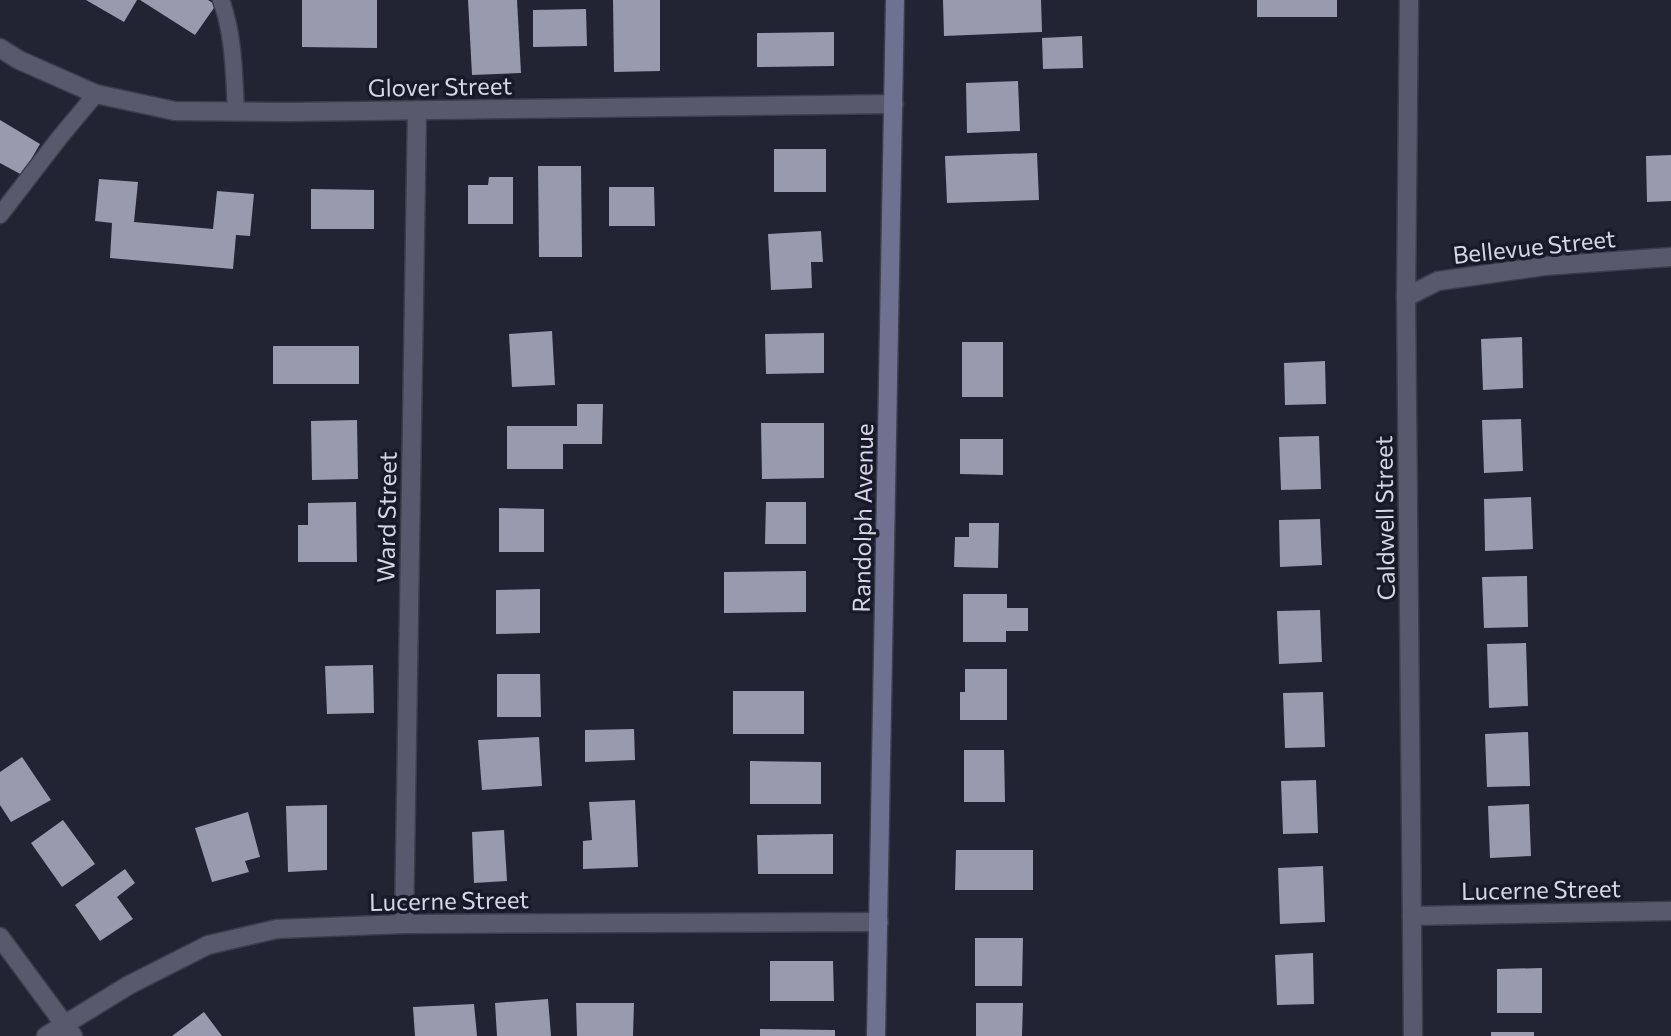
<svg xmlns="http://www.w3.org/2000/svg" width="1671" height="1036" font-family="Commissioner,sans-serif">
<rect width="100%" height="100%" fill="#222333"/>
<!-- building -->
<g fill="#989aae">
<polygon points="86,0 137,0 124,22"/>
<polygon points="140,0 208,0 216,5 195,35"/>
<polygon points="302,0 377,0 377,48 302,47"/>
<polygon points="468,0 517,0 521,73 472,75"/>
<polygon points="613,0 660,0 660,71 614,72"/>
<polygon points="943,0 1041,0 1042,32 944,36"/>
<rect x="1257" y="0" width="80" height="17"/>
<polygon points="586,9 587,46 533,47 533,10"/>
<polygon points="834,32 834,66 757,67 757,33"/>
<polygon points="1082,36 1083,68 1043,69 1042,38"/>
<polygon points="1018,81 1020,131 967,133 966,83"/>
<polygon points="0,120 40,144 22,175 0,163"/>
<rect x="774" y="149" width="52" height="43"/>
<polygon points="1037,153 1039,200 947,203 945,156"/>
<polygon points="1671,155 1671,201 1647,202 1646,156"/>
<polygon points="538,166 581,166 582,257 539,257"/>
<polygon points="489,177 513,177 513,224 468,224 468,185 488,185"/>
<polygon points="99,179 138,182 134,222 213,229 217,191 254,194 250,236 236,235 233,269 110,258 112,223 95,221"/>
<polygon points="609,187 654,187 655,226 609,226"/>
<polygon points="311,189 374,190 374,229 311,229"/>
<polygon points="821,231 823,262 811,262 812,288 771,290 768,234"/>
<polygon points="552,331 555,385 512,387 509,334"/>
<polygon points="824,333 824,373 766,374 765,334"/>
<polygon points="1522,337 1523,388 1483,390 1481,339"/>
<rect x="962" y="342" width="41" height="55"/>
<rect x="273" y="346" width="86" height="38"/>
<polygon points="1325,361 1326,404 1285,405 1284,363"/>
<polygon points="577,404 603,404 602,444 563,444 563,469 507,469 507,426 577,426"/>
<polygon points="1521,419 1523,471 1484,473 1482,420"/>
<polygon points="357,420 358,479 312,480 311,421"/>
<polygon points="761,423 824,423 824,478 762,479"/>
<polygon points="1319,436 1321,489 1281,490 1279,437"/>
<polygon points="960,439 1003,439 1003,475 960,474"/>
<polygon points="1531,497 1533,549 1485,551 1484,499"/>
<polygon points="356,502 357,562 298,562 298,525 308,525 308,503"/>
<polygon points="766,502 806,502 806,544 765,544"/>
<polygon points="499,508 544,509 544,552 499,552"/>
<polygon points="1320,519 1322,565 1280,567 1279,520"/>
<polygon points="969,523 999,523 998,568 954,567 955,537 969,537"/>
<polygon points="806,571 806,612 724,613 724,572"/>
<polygon points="1527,576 1528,627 1484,628 1482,577"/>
<polygon points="540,589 540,633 496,634 496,590"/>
<polygon points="963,594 1007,594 1007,608 1028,608 1028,631 1006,631 1006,642 963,642"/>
<polygon points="1320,610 1322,662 1279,664 1277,611"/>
<polygon points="1526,643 1528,706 1489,708 1487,644"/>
<polygon points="373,665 374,713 327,714 325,666"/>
<polygon points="965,669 1007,669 1007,720 960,720 960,692 965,692"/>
<polygon points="497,674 540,674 541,717 497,717"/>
<rect x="733" y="691" width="71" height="43"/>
<polygon points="1323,692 1325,747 1285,748 1283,693"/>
<polygon points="634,729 635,760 585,762 585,730"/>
<polygon points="1528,732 1530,786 1487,787 1485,734"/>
<polygon points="539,737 542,786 482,790 478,740"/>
<polygon points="964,750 1004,750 1005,802 964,802"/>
<polygon points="22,757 51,800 11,822 0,805 0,772"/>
<polygon points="750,761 821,762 821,804 750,804"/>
<polygon points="1316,780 1318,833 1283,834 1281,781"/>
<polygon points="635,800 638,867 583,869 583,841 592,840 589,802"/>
<polygon points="1529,804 1531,856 1490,858 1488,806"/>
<polygon points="327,805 327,870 288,872 286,806"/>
<polygon points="248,812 260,857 245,861 249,872 212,882 195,828"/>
<polygon points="63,820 95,864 62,887 31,843"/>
<polygon points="504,830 507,881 474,883 472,832"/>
<polygon points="833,834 833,874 758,874 757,835"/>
<polygon points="956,850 1033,850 1033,890 955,890"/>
<polygon points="1323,866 1325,922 1280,924 1278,868"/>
<polygon points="125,869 135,883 117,897 133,919 100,941 75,905"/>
<polygon points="975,938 1023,938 1022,986 975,986"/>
<polygon points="1313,953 1314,1004 1277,1005 1275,955"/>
<polygon points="770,961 833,961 834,1001 770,1001"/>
<polygon points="1542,968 1542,1013 1497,1013 1497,969"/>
<polygon points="548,999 551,1036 497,1036 495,1003"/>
<polygon points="576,1003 634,1003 633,1036 577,1036"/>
<polygon points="976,1003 1023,1003 1022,1036 976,1036"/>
<polygon points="474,1004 477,1036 415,1036 413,1007"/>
<polygon points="204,1012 222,1036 172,1036"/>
<polygon points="760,1029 835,1030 835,1036 760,1036"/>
<rect x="1491" y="1032" width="43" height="4"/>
</g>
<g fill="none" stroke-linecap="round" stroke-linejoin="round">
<!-- lane casing -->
<g stroke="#3c3d4a" stroke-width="19">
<g id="lane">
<path d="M221 0C234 35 234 75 236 112"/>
<polyline points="0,215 60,137 96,94"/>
</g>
</g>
<!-- street casing -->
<g stroke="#3c3d4a" stroke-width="21">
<g id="street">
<polyline points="1409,0 1406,297 1413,1036"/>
<polyline points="0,48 19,60 96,94 175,111 290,112 894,104"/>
<polyline points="1406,297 1438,281 1544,266 1671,257"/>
<polyline points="1412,916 1671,911"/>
<polyline points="404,924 417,110"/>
<polyline points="0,937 73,1036"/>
<polyline points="46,1036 129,985 208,945 277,929 404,924 879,922"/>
</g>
</g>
<!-- secondary casing -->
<g stroke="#3c3d4a" stroke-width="21">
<polyline id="secondary" points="876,1036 895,0"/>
</g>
<!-- lane -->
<use href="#lane" stroke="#58596c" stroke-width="16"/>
<!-- street -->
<use href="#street" stroke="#58596c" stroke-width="18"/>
<!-- secondary -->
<use href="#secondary" stroke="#6f7191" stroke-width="18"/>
</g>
<g text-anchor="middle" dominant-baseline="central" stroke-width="7" stroke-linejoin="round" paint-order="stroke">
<!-- street labels -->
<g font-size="24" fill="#d6d7e2" stroke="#181a29">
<text transform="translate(440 86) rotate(-1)">Glover Street</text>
<text transform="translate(1534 246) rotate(-6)">Bellevue Street</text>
<text transform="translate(386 517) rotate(-89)">Ward Street</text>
<text transform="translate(862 518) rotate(-89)">Randolph Avenue</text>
<text transform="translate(1384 518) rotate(-91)">Caldwell Street</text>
<text transform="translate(1541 889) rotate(-1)">Lucerne Street</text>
<text transform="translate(449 900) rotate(-1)">Lucerne Street</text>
</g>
</g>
</svg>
